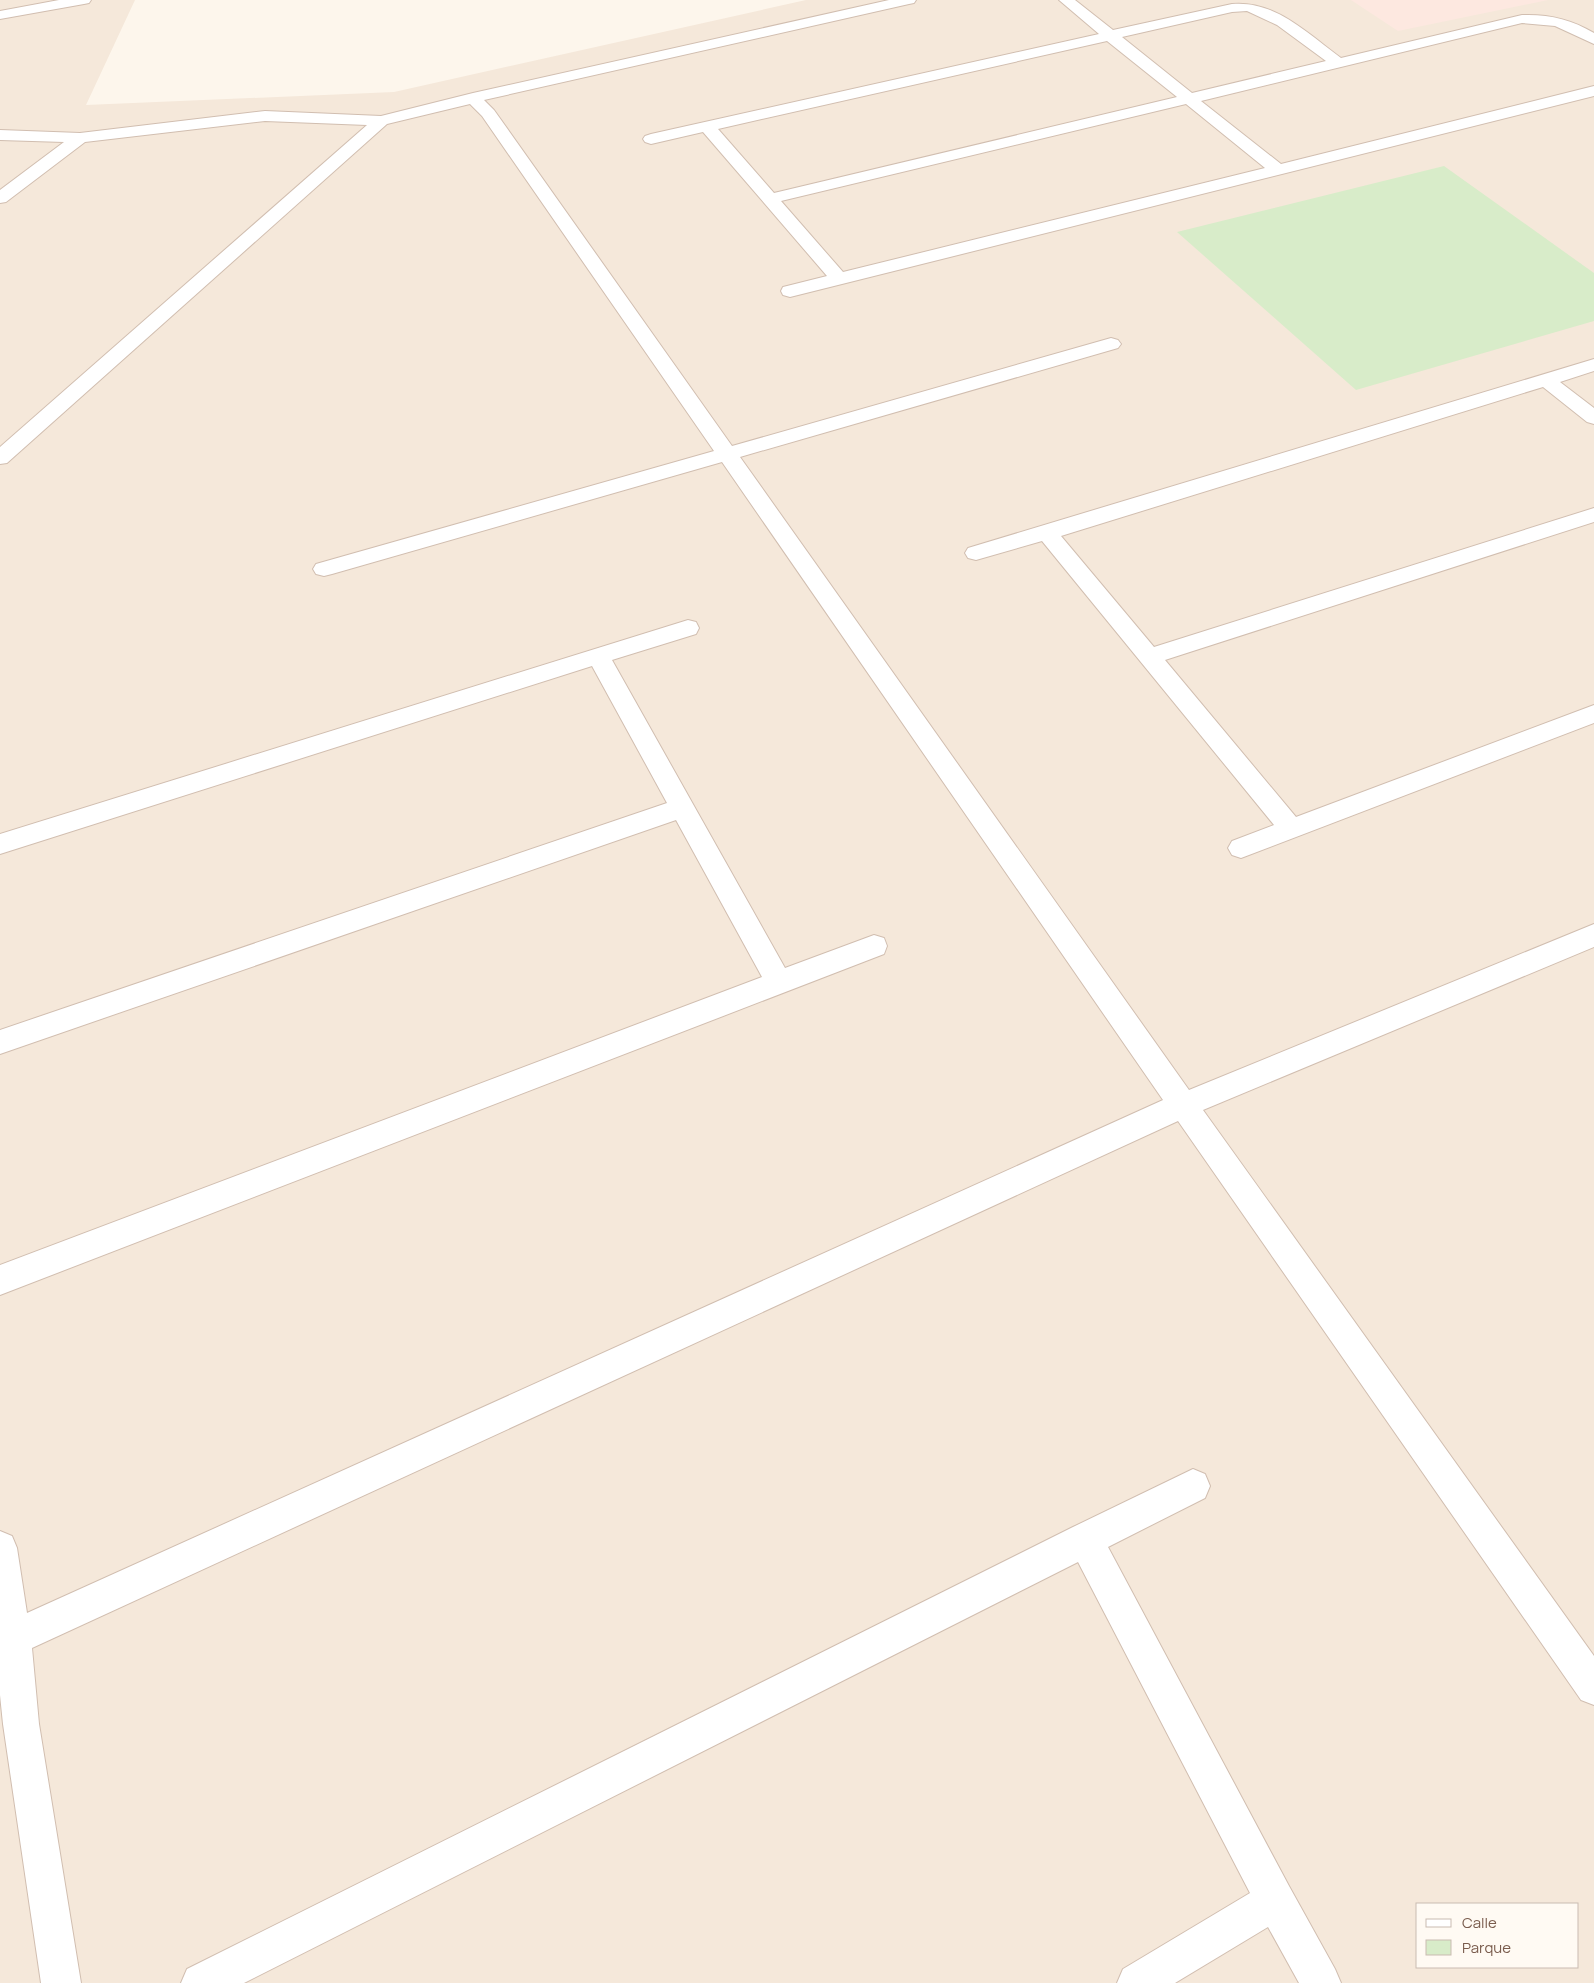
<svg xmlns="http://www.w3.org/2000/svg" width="1594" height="1983" font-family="Manrope,sans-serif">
<rect width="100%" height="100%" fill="#fdf6ec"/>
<!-- residential -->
<path fill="#f5e8da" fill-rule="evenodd" d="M0 0H135L86 105 394 92 806 0H1594V1983H0ZM1418 1904H1578V1967H1418Z"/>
<!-- commercial -->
<polygon fill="#fde8e0" points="1351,0 1548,0 1398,31"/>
<!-- green -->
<polygon fill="#d8ecc9" points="1444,166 1594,273 1594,321 1356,390 1177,232"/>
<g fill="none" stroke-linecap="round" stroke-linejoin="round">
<!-- minor casing -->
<g stroke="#d1beb0" stroke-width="2">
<g id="minor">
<polygon points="59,0 91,0 89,3 84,4 0,19 0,11"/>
<polygon points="889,0 916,0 914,3 909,4 484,100 494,110 732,446 1104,340 1111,338 1118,340 1121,344 1118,348 740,457 1189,1090 1594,924 1594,947 1203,1110 1594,1656 1594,1705 1581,1700 1178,1121 32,1648 39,1724 81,1983 41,1983 3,1724 0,1695 0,1531 12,1536 17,1548 27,1613 1163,1100 722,462 332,574 324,576 316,574 313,569 316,564 714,451 482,116 470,104 387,124 7,463 0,464 0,447 367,125 265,121 85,142 6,202 0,203 0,190 64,142 0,140 0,130 80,133 265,111 381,116 473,93"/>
<path d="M1059 0H1075L1113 30 1232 4C1275 0 1308 34 1341 58L1522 15C1548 14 1571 19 1594 33V44L1555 26 1522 23 1201 101 1281 164 1594 86V96L790 297 783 295 781 291 783 287 827 276 703 132 651 144 645 142 643 139 645 136 651 134 1099 34ZM1247 11 1277 25 1326 61 1192 93 1122 37 1232 12ZM1107 41 1177 97 774 193 718 129ZM1186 104 1265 168 843 272 781 201Z"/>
<polygon points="1594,359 1594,371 1560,382 1594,408 1594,424 1587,422 1543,387 1061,536 1154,647 1594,508 1594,522 1165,660 1296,817 1594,705 1594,723 1241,858 1232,855 1228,848 1232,841 1274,825 1042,541 976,560 968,558 965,553 968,548"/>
<polygon points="688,620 696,622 699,628 696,634 612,660 785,968 874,935 884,938 887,946 884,954 0,1295 0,1265 762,977 676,820 0,1054 0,1030 667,803 592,666 0,854 0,834"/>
<polygon points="1193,1469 1205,1474 1210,1486 1205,1498 1108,1547 1289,1886 1335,1969 1341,1983 1299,1983 1268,1927 1175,1983 1117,1983 1123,1969 1250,1893 1078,1562 244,1983 181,1983 187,1969 1073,1527"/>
</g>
</g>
<!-- minor -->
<use href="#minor" fill="#fff" fill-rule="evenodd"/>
</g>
<!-- legend -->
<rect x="1416" y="1903" width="162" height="65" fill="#fffaf3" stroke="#cabbb1"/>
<rect x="1426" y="1919" width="25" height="8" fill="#ffffff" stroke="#cabbb1"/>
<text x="1462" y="1928" font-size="15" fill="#7a5c4d">Calle</text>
<rect x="1426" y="1940" width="25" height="15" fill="#d8ecc9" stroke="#cabbb1"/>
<text x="1462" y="1953" font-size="15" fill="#7a5c4d">Parque</text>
</svg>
